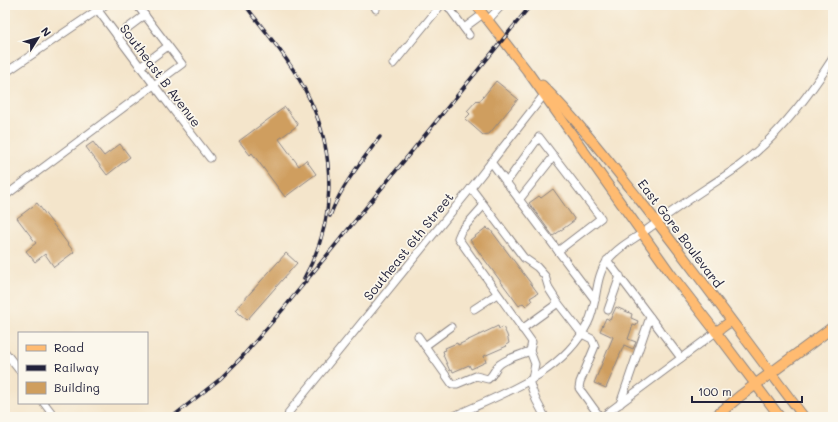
<svg xmlns="http://www.w3.org/2000/svg" width="838" height="422" font-family="Mali,sans-serif">
<rect width="100%" height="100%" fill="#fbf7ec"/>
<filter id="ink" filterUnits="userSpaceOnUse"><feTurbulence type="fractalNoise" baseFrequency=".025" numOctaves="2"/><feDisplacementMap in="SourceGraphic" scale="8" xChannelSelector="R" yChannelSelector="G"/><feConvolveMatrix kernelMatrix="1 2 1 2 8 2 1 2 1" color-interpolation-filters="sRGB"/></filter>
<filter id="wash" filterUnits="userSpaceOnUse"><feTurbulence type="fractalNoise" baseFrequency=".012" numOctaves="4" result="noise"/><feDisplacementMap in="SourceGraphic" scale="16" xChannelSelector="R" yChannelSelector="G"/><feGaussianBlur stdDeviation="0.9" result="paint"/><feColorMatrix in="noise" values="0 0 0 0 0 0 0 0 0 0 0 0 0 0 0 0 0 1.4 0 .05"/><feComposite in="paint" operator="in"/></filter>
<g filter="url(#wash)">
<rect width="100%" height="100%" fill="#f4e5cb"/>
<g id="blocks">
<!-- building -->
<g fill="#cf9e5e">
<polygon points="496,81 518,99 489,134 483,135 465,119 470,114 467,111 477,100 479,102"/>
<polygon points="285,107 298,125 279,139 299,166 306,160 316,174 285,197 252,153 250,155 239,141"/>
<polygon points="93,142 104,156 120,144 130,157 107,175 86,147"/>
<polygon points="553,189 575,220 553,236 529,203 539,196 541,198"/>
<polygon points="37,203 74,252 54,267 45,254 35,262 26,251 36,243 17,218"/>
<polygon points="487,227 488,230 490,229 538,293 530,298 532,301 526,306 523,303 519,306 470,240"/>
<polygon points="286,253 297,263 247,320 235,310"/>
<polygon points="616,307 632,314 631,318 638,321 636,326 633,325 628,339 636,342 633,349 624,345 606,388 594,383 613,337 600,331 606,318 610,320"/>
<polygon points="498,326 499,329 503,327 507,335 509,343 506,345 507,346 484,356 486,362 471,369 469,365 453,372 452,370 450,371 443,355 444,354 443,351 446,350 445,348 457,343 458,345"/>
</g>
</g>
</g>
<g filter="url(#ink)">
<use href="#blocks" fill-opacity="0" stroke="#8b8483" stroke-width="1"/>
<g fill="none" stroke-linecap="round" stroke-linejoin="round">
<!-- minor casing -->
<g stroke="#8b8483" stroke-width="9">
<g id="minor">
<polyline points="94,5 154,85 210,158"/>
<polyline points="374,5 376,9"/>
<polyline points="447,5 469,35"/>
<polyline points="488,20 502,5"/>
<polyline points="464,28 483,14"/>
<polyline points="117,36 145,15"/>
<polyline points="393,64 441,5"/>
<polyline points="140,67 168,46"/>
<polyline points="5,73 105,5"/>
<polyline points="491,162 595,300"/>
<polyline points="506,183 539,137 601,218 558,251"/>
<polyline points="471,188 524,258 537,267 545,276 549,289 558,303 582,334 592,339 595,346 580,382 579,388 600,417"/>
<polyline points="5,196 182,64 137,5"/>
<polyline points="519,200 554,156"/>
<polyline points="484,205 461,231 458,238 532,342 530,351 535,364 532,379"/>
<polyline points="607,260 681,358"/>
<polyline points="474,309 497,294"/>
<polyline points="608,310 620,276"/>
<polyline points="522,329 558,303"/>
<path d="M418 336 452 384H457L476 376 488 379C495 374 494 368 500 364 508 358 520 355 530 351"/>
<polyline points="425,346 451,327"/>
<polyline points="5,352 19,370"/>
<polyline points="529,381 536,400 545,417"/>
<polyline points="44,403 54,416 53,417"/>
<polyline points="620,404 650,317"/>
<polyline points="289,417 288,416 289,412 471,188 547,91"/>
<path d="M452 417C501 394 562 375 588 323 598 304 594 277 608 260 616 249 630 241 641 234 663 218 685 202 708 187 720 179 732 172 743 163 780 134 808 97 833 58"/>
<polyline points="602,417 716,332"/>
</g>
</g>
<!-- major casing -->
<g stroke="#8b8483" stroke-width="11">
<g id="major">
<polyline points="476,5 528,72 671,274 716,332 780,417"/>
<path d="M542 85C579 122 610 163 642 203 697 273 750 346 804 417"/>
<polyline points="716,332 731,321"/>
</g>
</g>
<!-- highway casing -->
<g stroke="#8b8483" stroke-width="12">
<polyline id="highway" points="715,417 740,396 833,327"/>
</g>
<!-- minor -->
<use href="#minor" stroke="#fff" stroke-width="7"/>
<!-- major -->
<use href="#major" stroke="#ffbb71" stroke-width="9"/>
<!-- highway -->
<use href="#highway" stroke="#ffbb71" stroke-width="10"/>
<!-- rail casing -->
<g stroke="#22223b" stroke-width="3.5">
<g id="rail">
<path d="M245 5C268 35 294 65 310 100 337 157 335 224 304 278"/>
<path d="M330 216C341 186 361 162 380 137"/>
<polyline points="172,417 220,379 242,357 284,308 531,5"/>
</g>
</g>
<!-- rail -->
<use href="#rail" stroke="#fbf7ec" stroke-width="2" stroke-dasharray="6" stroke-linecap="butt"/>
</g>
</g>
<g text-anchor="middle" dominant-baseline="central" stroke-width="3.5" stroke-linejoin="round" paint-order="stroke">
<!-- street labels -->
<g font-size="13" fill="#22223b" stroke="#fbf7ec">
<text transform="translate(161 75) rotate(53)">Southeast B Avenue</text>
<text transform="translate(681 233) rotate(53)">East Gore Boulevard</text>
<text transform="translate(408 246) rotate(-51)">Southeast 6th Street</text>
</g>
</g>
<!-- margin -->
<rect width="838" height="422" fill="none" stroke="#fbf7ec" stroke-width="20"/>
<!-- legend -->
<rect x="18" y="332" width="130" height="72" fill="#fbf7ec" stroke="#a4a2a5"/>
<rect x="26" y="345" width="20" height="6" fill="#ffbb71" stroke="#a4a2a5"/>
<text x="54" y="352" font-size="12" fill="#22223b">Road</text>
<rect x="26" y="365" width="20" height="6" fill="#22223b" stroke="#a4a2a5"/>
<text x="54" y="372" font-size="12" fill="#22223b">Railway</text>
<rect x="26" y="382" width="20" height="12" fill="#cf9e5e" stroke="#a4a2a5"/>
<text x="54" y="392" font-size="12" fill="#22223b">Building</text>
<!-- north arrow -->
<g transform="translate(38 38) rotate(53)" stroke="#fbf7ec" stroke-width="3" paint-order="stroke">
<path d="M0-3L7 15L0 10L-7 15Z" fill="#22223b"/>
<text y="-6" font-size="11" font-weight="bold" text-anchor="middle" fill="#22223b">N</text>
</g>
<!-- scale -->
<path d="M692 396v6h110v-6" fill="none" stroke="#22223b" stroke-width="2"/>
<text x="698" y="396" font-size="12" fill="#22223b" stroke="#fbf7ec" stroke-width="3" paint-order="stroke">100 m</text>
</svg>
